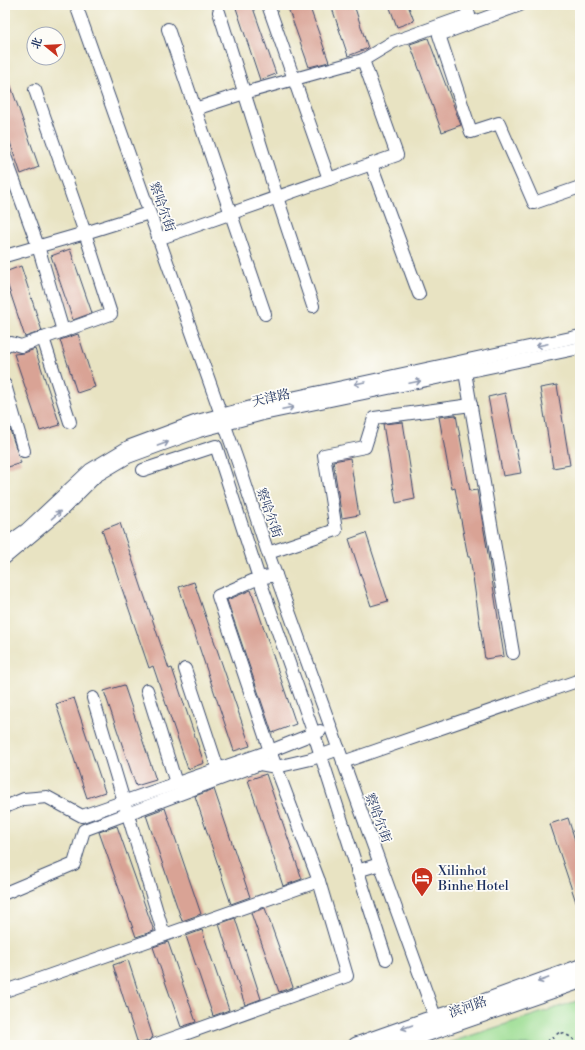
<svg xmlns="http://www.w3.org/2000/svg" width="585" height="1050" font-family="'Libre Bodoni','Noto Serif SC',serif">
<rect width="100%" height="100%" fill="#fdfcf7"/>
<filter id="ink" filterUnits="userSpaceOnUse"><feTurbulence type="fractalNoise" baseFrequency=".025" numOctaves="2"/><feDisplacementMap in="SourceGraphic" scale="8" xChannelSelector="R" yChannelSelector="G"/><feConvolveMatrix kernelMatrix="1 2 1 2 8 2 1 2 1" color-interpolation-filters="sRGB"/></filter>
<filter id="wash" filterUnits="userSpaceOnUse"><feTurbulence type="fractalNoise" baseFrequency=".012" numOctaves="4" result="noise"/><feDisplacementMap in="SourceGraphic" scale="16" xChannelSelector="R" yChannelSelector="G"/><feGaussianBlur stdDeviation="0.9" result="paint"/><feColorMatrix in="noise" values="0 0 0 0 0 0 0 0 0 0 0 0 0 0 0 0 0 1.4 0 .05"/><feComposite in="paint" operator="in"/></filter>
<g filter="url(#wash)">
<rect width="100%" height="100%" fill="#e8e3c2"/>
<!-- green -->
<polygon fill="#9cdd93" stroke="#5c8678" points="580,1000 580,1045 442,1045"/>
<g id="blocks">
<!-- building -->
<g fill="#d9a395">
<polygon points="244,5 252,5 276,74 260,80 236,8"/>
<polygon points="287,5 309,5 329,62 309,67"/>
<polygon points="331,5 354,5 368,48 348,56"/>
<polygon points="389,5 408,5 414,21 397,27"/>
<polygon points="428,38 461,125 442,132 410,44"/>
<polygon points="5,72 6,72 39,167 21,174 5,128"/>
<polygon points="70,249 92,313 73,320 51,256"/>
<polygon points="21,266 42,331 25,337 5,277 5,272"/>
<polygon points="78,334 95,387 77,393 60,340"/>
<polygon points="35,349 60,425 40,431 14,354 24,353"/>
<polygon points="557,385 570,465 553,468 540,388"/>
<polygon points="505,393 521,473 503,476 488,397"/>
<polygon points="456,415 470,491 477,490 488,554 504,656 485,659 470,557 468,557 455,488 452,489 439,417"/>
<polygon points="6,418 21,463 5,468 5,419"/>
<polygon points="403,422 415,499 396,503 383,424"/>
<polygon points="350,458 359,515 342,518 333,461"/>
<polygon points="120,523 169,669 172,668 204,763 188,769 153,666 149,668 102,530"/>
<polygon points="366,533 388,601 371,606 349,539"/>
<polygon points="194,582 250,746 234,751 179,587"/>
<polygon points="251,590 296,724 272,733 227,600"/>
<polygon points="124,685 156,780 136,786 104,691"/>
<polygon points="74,698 105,792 87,798 56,704"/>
<polygon points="266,774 302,879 283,886 248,780"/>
<polygon points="214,789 250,897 231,904 195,796"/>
<polygon points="165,808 201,914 182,921 146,815"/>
<polygon points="568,818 580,856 580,911 579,911 550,824"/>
<polygon points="117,826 154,931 136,937 99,832"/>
<polygon points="265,908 293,987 279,992 251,913"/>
<polygon points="235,918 261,999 245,1005 219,924"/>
<polygon points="202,930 229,1010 213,1016 186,936"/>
<polygon points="168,942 196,1022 181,1027 153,947"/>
<polygon points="128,960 153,1037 148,1041 138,1044 113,965"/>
</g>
</g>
</g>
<g filter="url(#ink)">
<use href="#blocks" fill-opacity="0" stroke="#3a4a6d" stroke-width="1"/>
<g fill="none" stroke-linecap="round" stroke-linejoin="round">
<!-- minor casing -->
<g stroke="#3a4a6d" stroke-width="14">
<g id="minor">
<polyline points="76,5 240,468 268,553 438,1025"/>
<polyline points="268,5 329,179"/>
<polyline points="520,5 439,35 471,132 499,123 534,203 580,187"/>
<polyline points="219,12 277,197 313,306"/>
<polyline points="168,29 265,314"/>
<polyline points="35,90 85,233 149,213"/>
<polyline points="195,109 244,93 363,60"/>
<polyline points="5,156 38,246 63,331"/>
<polyline points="371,164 419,294"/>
<polyline points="158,239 397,155 363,60 393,42 469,15 466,5"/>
<polyline points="5,256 85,233 111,314 21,346 11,343 5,346"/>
<polyline points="43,338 70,422"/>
<polyline points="465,372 513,653"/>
<polyline points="5,385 24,451"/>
<polyline points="143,470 216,446 259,578 314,734 386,959"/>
<polyline points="5,545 26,530 90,470 130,446 197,421 259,405 580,336"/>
<polyline points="268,553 336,530 324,455 365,447 374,418 471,405"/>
<polyline points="5,558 60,512 96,476 128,457 199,431 263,414 580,348"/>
<polyline points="185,669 218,769"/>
<polyline points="147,690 176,783"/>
<polyline points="93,698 164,935"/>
<polyline points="343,762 580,680"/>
<polyline points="5,807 24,799 47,797 82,816 270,751 320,731"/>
<polyline points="357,871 380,864"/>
<polyline points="5,893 74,864 84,830 260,764 276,767 311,759 339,749"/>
<polyline points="5,991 319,881"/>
<polyline points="154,1045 347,976 319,881 270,751 218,596 259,578 276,575"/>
</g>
</g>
<!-- major casing -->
<g stroke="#3a4a6d" stroke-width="17">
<g id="major">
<polyline points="356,1045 424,1021 458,1011 580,967"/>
<polyline points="394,1045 580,981"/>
</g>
</g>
<!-- path -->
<polyline stroke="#3a4a6d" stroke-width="1.5" stroke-dasharray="3 3" stroke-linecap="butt" points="542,1045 560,1032 571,1037 579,1045"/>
<!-- minor -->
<use href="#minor" stroke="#fff" stroke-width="12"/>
<!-- major -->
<use href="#major" stroke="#fff" stroke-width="15"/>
</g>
<!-- one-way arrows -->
<defs><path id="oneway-shaft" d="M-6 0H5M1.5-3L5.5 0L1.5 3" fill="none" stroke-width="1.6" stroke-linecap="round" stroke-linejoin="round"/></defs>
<g stroke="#8d97ae">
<use href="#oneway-shaft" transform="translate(542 345) rotate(168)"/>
<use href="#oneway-shaft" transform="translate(415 382) rotate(-12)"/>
<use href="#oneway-shaft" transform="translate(360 383) rotate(168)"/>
<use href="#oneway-shaft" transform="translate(288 408) rotate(-12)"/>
<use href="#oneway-shaft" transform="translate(163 444) rotate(-20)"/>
<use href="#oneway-shaft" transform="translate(56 515) rotate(-41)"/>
<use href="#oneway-shaft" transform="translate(543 980) rotate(160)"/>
<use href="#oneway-shaft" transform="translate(407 1027) rotate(161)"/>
</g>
</g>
<!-- icons -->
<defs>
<g id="hotel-pin" transform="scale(1.15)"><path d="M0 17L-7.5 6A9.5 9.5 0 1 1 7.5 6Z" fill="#c8321e" stroke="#fdfcf7"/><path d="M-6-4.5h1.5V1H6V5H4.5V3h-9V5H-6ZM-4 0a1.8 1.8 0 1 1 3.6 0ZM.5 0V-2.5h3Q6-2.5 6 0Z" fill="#fff"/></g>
</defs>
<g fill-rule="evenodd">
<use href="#hotel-pin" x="422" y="878"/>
</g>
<g text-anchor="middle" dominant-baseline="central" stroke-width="3.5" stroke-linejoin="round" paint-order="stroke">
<!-- street labels -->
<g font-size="13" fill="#1b2f5e" stroke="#fdfcf7">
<text transform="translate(162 207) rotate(71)">察哈尔街</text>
<text transform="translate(271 398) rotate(-13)">天津路</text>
<text transform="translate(269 513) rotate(71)">察哈尔街</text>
<text transform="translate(378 818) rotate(70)">察哈尔街</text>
<text transform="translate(468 1007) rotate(-19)">滨河路</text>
</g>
<!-- poi labels -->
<g font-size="13" fill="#1b2f5e" stroke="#fdfcf7" text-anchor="start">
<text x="438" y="871">Xilinhot<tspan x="438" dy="15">Binhe Hotel</tspan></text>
</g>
</g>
<!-- margin -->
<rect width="585" height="1050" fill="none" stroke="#fdfcf7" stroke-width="20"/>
<!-- north arrow -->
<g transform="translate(46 46) rotate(288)"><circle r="19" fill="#fdfcf7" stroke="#a3aaba"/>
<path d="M0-3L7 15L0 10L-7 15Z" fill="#c8321e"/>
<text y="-6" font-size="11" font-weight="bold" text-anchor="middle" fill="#1b2f5e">北</text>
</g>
</svg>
